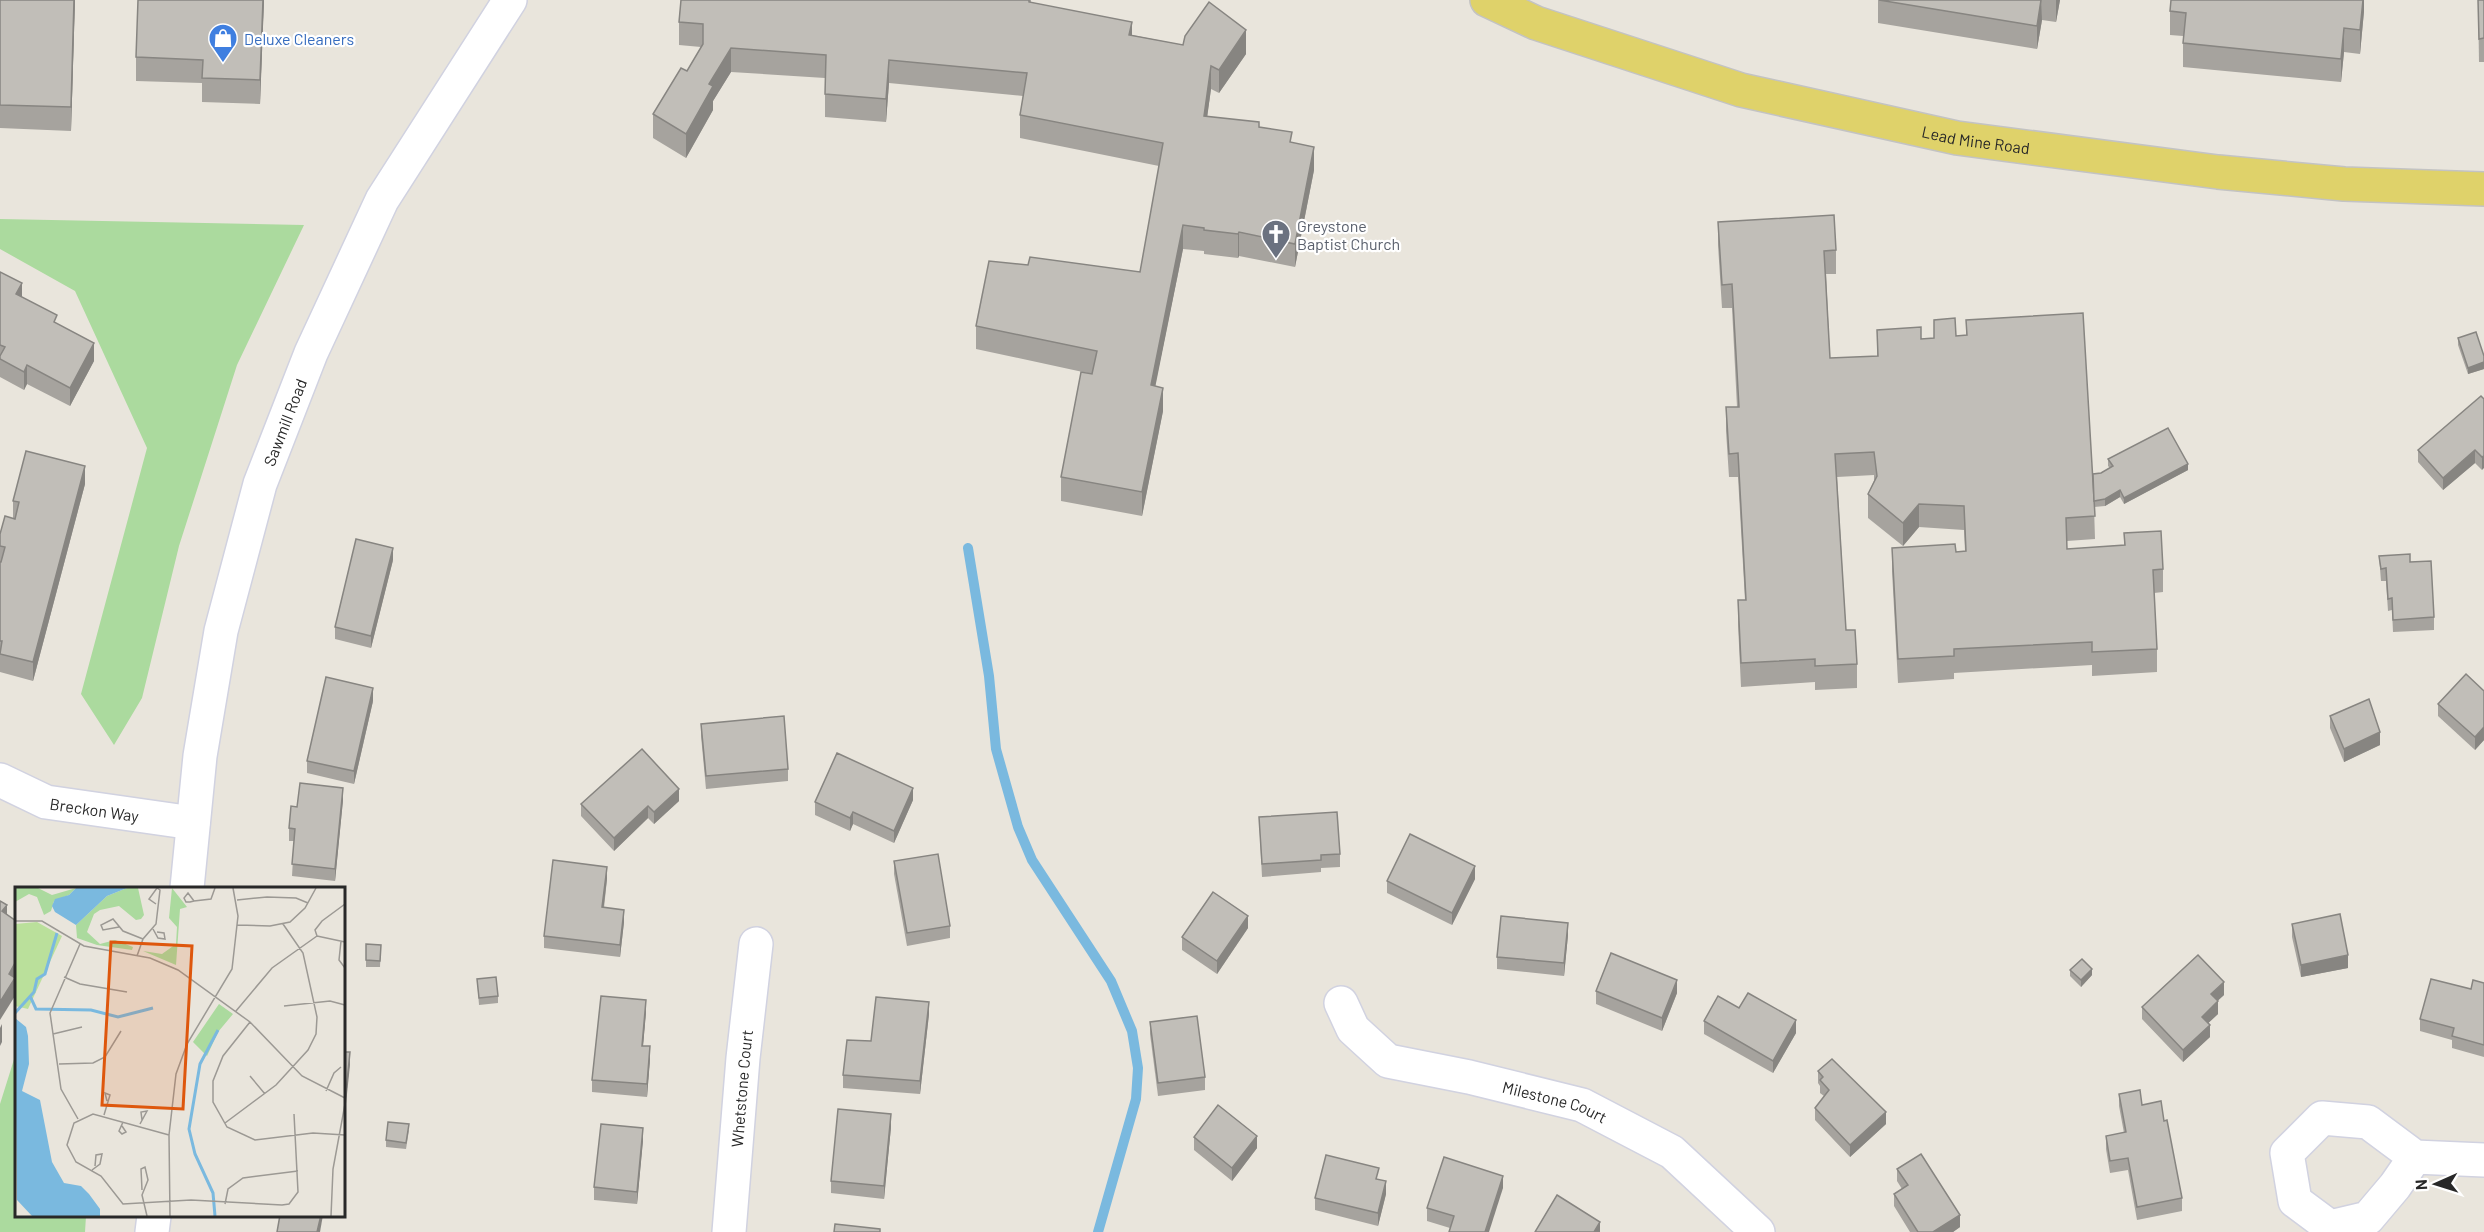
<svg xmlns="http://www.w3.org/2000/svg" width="2484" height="1232" font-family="Barlow,sans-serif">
<rect width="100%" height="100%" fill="#e9e5dc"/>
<!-- green -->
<g fill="#abda9e">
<polygon points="0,219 304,225 237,365 179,546 142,698 114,745 81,694 147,448 75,291 0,249"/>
<polygon points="16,1053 16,1216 86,1216 85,1232 0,1232 0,1104"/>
</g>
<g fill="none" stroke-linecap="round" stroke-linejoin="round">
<!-- stream -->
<polyline stroke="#7ab9df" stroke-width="10" points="968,548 989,676 996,749 1018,827 1032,860 1111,981 1132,1031 1138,1068 1136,1099 1098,1232"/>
<!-- minor casing -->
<g stroke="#d1d2e0" stroke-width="36">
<g id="minor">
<path id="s1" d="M0 780 46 802 193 823"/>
<path id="s2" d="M187 888 200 756 221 631 260 484 311 353 382 200 510 0"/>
<path id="s3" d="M1341 1003 1353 1029 1388 1061 1469 1077 1582 1105 1672 1152 1758 1232"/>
<polyline points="2415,1157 2395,1186 2368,1218 2330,1227 2295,1201 2287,1153 2322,1118 2368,1122 2415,1157 2484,1160"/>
<polyline points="152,1232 154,1216"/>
<path id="s4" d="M729 1232 743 1058 756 944"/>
</g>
</g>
<!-- major casing -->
<g stroke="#c3c3c3" stroke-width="36">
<g id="major">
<path id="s5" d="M1487 0 1536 23 1741 90 1957 138 2218 172 2344 184 2484 189"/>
</g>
</g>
<!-- minor -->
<use href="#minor" stroke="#fff" stroke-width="33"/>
<!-- major -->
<use href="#major" stroke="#dfd26a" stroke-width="33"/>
</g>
<!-- wall -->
<g fill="#a6a39e">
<polygon points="0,0 75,0 71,131 0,128"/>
<polygon points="264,0 260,104 202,102 202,83 136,81 136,57"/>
<polygon points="681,0 1031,0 1031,2 1132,35 1183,45 1246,54 1219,93 1211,89 1207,117 1259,127 1292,143 1314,170 1295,267 1239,256 1238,258 1204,254 1204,251 1183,249 1155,386 1163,411 1142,516 1061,501 1061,477 1092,374 976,349 976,326 1028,265 1140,272 1159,166 1020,138 1020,115 1023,96 889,83 886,122 825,117 825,78 731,72 713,101 713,110 686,158 653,138 653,114 687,71 701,47 679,45 679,22"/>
<polygon points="1878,0 2060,0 2056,22 2042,20 2037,49 1878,23"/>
<polygon points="2364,0 2364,11 2360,54 2344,52 2341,82 2183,67 2183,36 2170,35 2170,11"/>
<polygon points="2478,0 2484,0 2484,62 2479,62"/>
<polygon points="1718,222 1836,250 1836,274 1826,274 1830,358 1877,356 1877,330 1921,339 1934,338 1934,320 1956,336 1966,335 1966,320 2093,474 2101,473 2110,468 2108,466 2108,459 2188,470 2124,504 2120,497 2105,506 2094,507 2095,539 2067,541 2067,549 2124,545 2124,533 2163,569 2163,592 2154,593 2157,649 2157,672 2092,676 2092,665 1954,673 1954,679 1898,683 1892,571 1892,548 1956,552 1965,551 1964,530 1919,527 1903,546 1868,518 1868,494 1874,481 1874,475 1837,477 1846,630 1857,664 1857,688 1815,690 1815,682 1741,687 1738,624 1738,600 1745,600 1738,477 1729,477 1726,431 1726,407 1737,407 1732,308 1722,308 1718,245"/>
<polygon points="0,272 22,297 57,324 94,361 70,406 27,384 24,390 0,377"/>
<polygon points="2458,338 2484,356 2484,369 2468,374 2458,345"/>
<polygon points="2484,399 2482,470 2475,463 2443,490 2418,462 2418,450"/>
<polygon points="85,484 33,681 0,672 0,534 13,518 13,501"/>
<polygon points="2379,556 2410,562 2434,617 2434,630 2393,632 2392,610 2388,611 2386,581 2381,581"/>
<polygon points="393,560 371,648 335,639 335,627"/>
<polygon points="2484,691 2484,740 2475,750 2438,716 2438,704"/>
<polygon points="373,701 354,784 307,773 307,761"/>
<polygon points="2330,716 2380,745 2344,762 2330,728"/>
<polygon points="701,724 788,769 788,781 706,789 701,736"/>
<polygon points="343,800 335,881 292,876 294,841 289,841 289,828 297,807"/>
<polygon points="913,800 894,843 853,824 850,831 815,815 815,802"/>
<polygon points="679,801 654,824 648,818 614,851 581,816 581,804"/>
<polygon points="1259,817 1340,854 1340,867 1321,868 1321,872 1262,877"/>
<polygon points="894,861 950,926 950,938 907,946 894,874"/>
<polygon points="607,879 604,908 624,922 620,957 544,948 544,936"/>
<polygon points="1475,879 1452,925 1387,893 1387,881"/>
<polygon points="2292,924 2348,968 2301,977 2292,937"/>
<polygon points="1248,928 1217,974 1182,950 1182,937"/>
<polygon points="1568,935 1564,976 1497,969 1497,957"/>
<polygon points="366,944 381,945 380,967 366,967"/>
<polygon points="2070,970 2092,975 2081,987 2070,976"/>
<polygon points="477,979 498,996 498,1003 479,1005"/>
<polygon points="2484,983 2484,1057 2452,1048 2452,1040 2420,1031 2420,1019 2471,989"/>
<polygon points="1596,991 1677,993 1662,1031 1596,1004"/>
<polygon points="2224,995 2217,1001 2218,1014 2208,1023 2210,1037 2183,1062 2142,1019 2142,1007"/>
<polygon points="1739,1008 1796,1033 1773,1073 1704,1034 1704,1021"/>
<polygon points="646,1012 643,1046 650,1059 647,1097 592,1092 592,1080"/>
<polygon points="929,1014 920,1094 843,1088 843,1075 871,1041"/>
<polygon points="1150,1022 1205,1077 1205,1090 1158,1096 1150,1034"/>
<polygon points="1818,1071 1886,1124 1850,1157 1815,1120 1815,1108 1824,1096 1820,1093 1820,1086 1818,1083"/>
<polygon points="2119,1094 2142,1105 2164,1121 2182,1198 2182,1211 2137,1220 2128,1170 2110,1173 2106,1149 2106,1136 2124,1133 2119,1106"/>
<polygon points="891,1127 884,1199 831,1193 831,1181"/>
<polygon points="409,1130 406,1149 386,1147 386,1140"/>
<polygon points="1194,1137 1257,1148 1232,1181 1194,1150"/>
<polygon points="643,1140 637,1204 594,1200 594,1187"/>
<polygon points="1897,1169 1960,1227 1953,1232 1910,1232 1894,1206 1894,1194 1902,1189 1897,1181"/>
<polygon points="1503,1188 1450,1228 1427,1221 1427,1208"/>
<polygon points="1386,1194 1378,1226 1315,1210 1315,1198"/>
</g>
<!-- shaded-wall -->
<g fill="#878581">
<polygon points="74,0 75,0 71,131 71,107"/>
<polygon points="263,0 264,0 260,104 260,80"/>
<polygon points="2041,0 2042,20 2037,49 2037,26"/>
<polygon points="2056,0 2060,0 2056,22"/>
<polygon points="2363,0 2364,0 2364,11 2360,54 2360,30"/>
<polygon points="1132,22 1132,45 1129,35"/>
<polygon points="2344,28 2344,52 2341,82 2341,59"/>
<polygon points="1246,30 1246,54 1219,93 1219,70"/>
<polygon points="731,48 731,72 713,101 713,110 686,158 686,134 709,84"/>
<polygon points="889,60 889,83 886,122 886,99"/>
<polygon points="1211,66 1211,89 1204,140 1204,116"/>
<polygon points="1314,147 1314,170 1295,267 1295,244"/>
<polygon points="1183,225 1183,249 1151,408 1151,385"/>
<polygon points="1239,232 1239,256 1238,258 1238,234"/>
<polygon points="22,283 22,301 16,294"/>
<polygon points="94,343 94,361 70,406 70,388"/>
<polygon points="2484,362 2484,369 2468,374 2468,368"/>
<polygon points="27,365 27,384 24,390 24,372"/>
<polygon points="1163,388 1163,411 1142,516 1142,492"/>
<polygon points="2475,450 2475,463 2443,490 2443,478"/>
<polygon points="2484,456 2484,468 2482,470 2482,457"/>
<polygon points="2188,464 2188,470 2124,504 2124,498"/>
<polygon points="85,466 85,484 33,681 33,662"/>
<polygon points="2120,490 2120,497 2105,506 2105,499"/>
<polygon points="1919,504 1919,527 1903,546 1903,523"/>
<polygon points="393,548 393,560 371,648 371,636"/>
<polygon points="373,688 373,701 354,784 354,771"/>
<polygon points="2484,727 2484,740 2475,750 2475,737"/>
<polygon points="2380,732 2380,745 2344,762 2344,749"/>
<polygon points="343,788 343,800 335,881 335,869"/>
<polygon points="913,788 913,800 894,843 894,831"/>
<polygon points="679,789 679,801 654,824 654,812"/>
<polygon points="648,806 648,818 614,851 614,838"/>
<polygon points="853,812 853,824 850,831 850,818"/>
<polygon points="1475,866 1475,879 1452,925 1452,913"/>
<polygon points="607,867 607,879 602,920 602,907"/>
<polygon points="7,905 7,924 2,911"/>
<polygon points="624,910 624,922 620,957 620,945"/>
<polygon points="1248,916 1248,928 1217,974 1217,961"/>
<polygon points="1568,923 1568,935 1564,976 1564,963"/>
<polygon points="2348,955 2348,968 2301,977 2301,965"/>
<polygon points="16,961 15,996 0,1020 0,1002 9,974"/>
<polygon points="2092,969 2092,975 2081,987 2081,980"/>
<polygon points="1677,980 1677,993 1662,1031 1662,1018"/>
<polygon points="2224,982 2224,995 2211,1007 2211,994"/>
<polygon points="646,1000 646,1012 642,1058 642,1046"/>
<polygon points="2218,1001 2218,1014 2202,1029 2202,1017"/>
<polygon points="929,1002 929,1014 920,1094 920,1081"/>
<polygon points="1796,1020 1796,1033 1773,1073 1773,1061"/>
<polygon points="2,1024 2,1042 0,1046 0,1028"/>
<polygon points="2210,1025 2210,1037 2183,1062 2183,1050"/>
<polygon points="650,1046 650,1059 647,1097 647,1084"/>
<polygon points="350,1052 350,1065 344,1123 344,1111"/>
<polygon points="1886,1112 1886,1124 1850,1157 1850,1145"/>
<polygon points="891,1114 891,1127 884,1199 884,1186"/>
<polygon points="643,1128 643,1140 637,1204 637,1192"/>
<polygon points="1257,1136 1257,1148 1232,1181 1232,1168"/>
<polygon points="1503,1176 1503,1188 1489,1232 1485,1232"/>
<polygon points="1386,1181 1386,1194 1378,1226 1378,1213"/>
<polygon points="321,1215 323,1215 320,1232 317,1232"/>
<polygon points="1960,1215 1960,1227 1953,1232 1933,1232"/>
<polygon points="1600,1222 1600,1232 1594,1232"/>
</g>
<!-- building -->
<g fill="#c1beb8" stroke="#878581" stroke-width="1.5">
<polygon points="0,0 74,0 71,107 0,105"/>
<polygon points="138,0 263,0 260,80 202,78 203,60 136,57"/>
<polygon points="681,0 1029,0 1029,2 1132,22 1129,35 1183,45 1185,36 1209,2 1246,30 1219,70 1211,66 1204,116 1259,122 1259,127 1292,132 1290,142 1314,147 1295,244 1239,232 1238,234 1204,230 1204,228 1183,225 1151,385 1163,388 1142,492 1061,477 1081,372 1092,374 1097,351 976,326 989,261 1028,265 1030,257 1140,272 1163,143 1020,115 1027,73 889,60 886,99 825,94 826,55 731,48 709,84 713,86 686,134 653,114 681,68 687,71 703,44 703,24 679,22"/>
<polygon points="1879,0 2041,0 2037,26"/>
<polygon points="2171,0 2363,0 2360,30 2344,28 2341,59 2183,43 2186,13 2170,11"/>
<polygon points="2478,0 2484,0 2484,38 2479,39"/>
<polygon points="1834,215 1836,250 1824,251 1830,358 1878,356 1877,330 1921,327 1921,339 1934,338 1934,320 1955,318 1956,336 1967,335 1966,320 2083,313 2095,516 2066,518 2067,549 2125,545 2124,533 2161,531 2163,569 2153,570 2157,649 2092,652 2092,642 1954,649 1954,656 1898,659 1892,548 1955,544 1956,552 1966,551 1964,506 1919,504 1903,523 1868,494 1877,476 1874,452 1835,454 1846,630 1855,630 1857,664 1815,666 1815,659 1741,663 1738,600 1746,600 1738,453 1729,454 1726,407 1739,407 1732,284 1722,285 1718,222"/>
<polygon points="0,272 22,283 16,294 57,315 54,322 94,343 70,388 27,365 24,372 0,359 0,356 5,347 0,345"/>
<polygon points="2476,332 2484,356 2484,362 2468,368 2458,338"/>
<polygon points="2481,396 2484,399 2484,456 2482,457 2475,450 2443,478 2418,450"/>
<polygon points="2168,428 2188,464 2124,498 2120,490 2105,499 2094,501 2093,474 2101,473 2113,466 2108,459"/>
<polygon points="26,451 85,466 33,662 0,654 2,641 0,641 0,562 1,562 5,547 0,546 0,534 5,516 15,519 19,502 13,501"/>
<polygon points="356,539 393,548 371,636 335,627"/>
<polygon points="2410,554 2410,562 2431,561 2434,617 2393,620 2392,598 2388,599 2386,568 2381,569 2379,556"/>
<polygon points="2466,674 2484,691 2484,727 2475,737 2438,704"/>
<polygon points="326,677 373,688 354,771 307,761"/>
<polygon points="2369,699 2380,732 2344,749 2330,716"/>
<polygon points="784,716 788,769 706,776 701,724"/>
<polygon points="642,749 679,789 654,812 648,806 614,838 581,804"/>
<polygon points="837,753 913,788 894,831 853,812 850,818 815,802"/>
<polygon points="300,783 343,788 335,869 292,864 295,829 289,828 291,806 297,807"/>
<polygon points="1337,812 1340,854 1321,855 1321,860 1262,864 1259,817"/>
<polygon points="1410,834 1475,866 1452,913 1387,881"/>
<polygon points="938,854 950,926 907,933 894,861"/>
<polygon points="553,860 607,867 602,907 624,910 620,945 544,936"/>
<polygon points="1213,892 1248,916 1217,961 1182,937"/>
<polygon points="0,901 7,905 2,911 16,921 16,961 9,974 15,978 0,1002"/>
<polygon points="2340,914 2348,955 2301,965 2292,924"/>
<polygon points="1501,916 1568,923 1564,963 1497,957"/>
<polygon points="366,944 381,945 380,961 366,960"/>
<polygon points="344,950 345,950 344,968"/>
<polygon points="1611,953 1677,980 1662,1018 1596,991"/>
<polygon points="2198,955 2224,982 2211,994 2218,1001 2202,1017 2210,1025 2183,1050 2142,1007"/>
<polygon points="2082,959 2092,969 2081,980 2070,970"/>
<polygon points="496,977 498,996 479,998 477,979"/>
<polygon points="2431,979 2471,989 2473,980 2484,983 2484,1045 2452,1036 2454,1028 2420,1019"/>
<polygon points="1748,993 1796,1020 1773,1061 1704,1021 1718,996 1739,1008"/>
<polygon points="601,996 646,1000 642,1046 650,1046 647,1084 592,1080"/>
<polygon points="876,997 929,1002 920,1081 843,1075 847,1040 871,1041"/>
<polygon points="1197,1016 1205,1077 1158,1083 1150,1022"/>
<polygon points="344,1052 350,1052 344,1111"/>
<polygon points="1832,1059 1886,1112 1850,1145 1815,1108 1829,1090 1820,1080 1823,1077 1818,1071"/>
<polygon points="2140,1090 2142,1105 2161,1101 2164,1121 2167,1120 2182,1198 2137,1207 2128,1158 2110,1161 2106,1136 2126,1132 2119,1094"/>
<polygon points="1218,1105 1257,1136 1232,1168 1194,1137"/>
<polygon points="838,1109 891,1114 884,1186 831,1181"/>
<polygon points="388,1122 409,1124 406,1143 386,1140"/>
<polygon points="601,1124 643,1128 637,1192 594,1187"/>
<polygon points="1921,1154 1960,1215 1933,1232 1918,1232 1894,1194 1908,1185 1897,1169"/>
<polygon points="1326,1155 1379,1168 1376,1179 1386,1181 1378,1213 1315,1198"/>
<polygon points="1444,1157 1503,1176 1485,1232 1449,1232 1454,1216 1427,1208"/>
<polygon points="1557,1195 1600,1222 1594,1232 1535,1232"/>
<polygon points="280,1215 321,1215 317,1232 277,1232"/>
<polygon points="835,1224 880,1229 880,1232 834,1232"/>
</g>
<!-- icons -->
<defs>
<g id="shop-pin" transform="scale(1.5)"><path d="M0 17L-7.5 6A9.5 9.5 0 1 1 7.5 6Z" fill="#3f7fe0" stroke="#fff"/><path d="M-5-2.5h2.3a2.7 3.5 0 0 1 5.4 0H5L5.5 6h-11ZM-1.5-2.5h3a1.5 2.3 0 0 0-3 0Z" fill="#fff"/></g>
<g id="church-pin" transform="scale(1.5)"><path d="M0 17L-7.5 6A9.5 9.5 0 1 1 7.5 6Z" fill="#6b7280" stroke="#fff"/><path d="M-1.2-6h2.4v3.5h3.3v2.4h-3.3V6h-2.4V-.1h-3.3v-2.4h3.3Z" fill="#fff"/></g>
</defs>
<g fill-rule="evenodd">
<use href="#shop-pin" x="223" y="38"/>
<use href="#church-pin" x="1276" y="234"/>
</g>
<g text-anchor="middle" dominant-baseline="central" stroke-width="4.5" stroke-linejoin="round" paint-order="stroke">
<!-- shop labels -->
<g font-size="16" fill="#366cbe" stroke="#fff" text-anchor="start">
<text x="244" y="38">Deluxe Cleaners</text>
</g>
<!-- street labels -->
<g font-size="16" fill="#282828" stroke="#fff">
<text stroke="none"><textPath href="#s5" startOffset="510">Lead Mine Road</textPath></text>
<text stroke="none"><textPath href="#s2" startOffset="478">Sawmill Road</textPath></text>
<text stroke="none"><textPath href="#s1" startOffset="100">Breckon Way</textPath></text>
<text stroke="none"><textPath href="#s4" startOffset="144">Whetstone Court</textPath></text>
<text stroke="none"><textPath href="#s3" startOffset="248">Milestone Court</textPath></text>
</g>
<!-- worship labels -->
<g font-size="16" fill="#5b616d" stroke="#fff" text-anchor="start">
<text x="1297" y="225">Greystone<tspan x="1297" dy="18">Baptist Church</tspan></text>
</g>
</g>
<!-- overview -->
<g transform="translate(15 887)">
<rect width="330" height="330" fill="#e9e5dc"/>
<path d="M0 1H23L37 8 61 1 54 8 39 14 36 24 29 28 22 10 14 7 0 15ZM112 1H123L129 28 126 32 121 33 104 19 85 23 79 27 72 45 85 57 100 53 118 60 117 63 82 58 62 51 61 38 92 9ZM157 1 172 20 165 22 161 78 128 64 147 67 161 57 162 40 154 31ZM204 117 218 127 203 145 192 169 178 155Z" fill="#abda9e"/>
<path d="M22 35 47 49 13 122 0 119V37Z" fill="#bae09b"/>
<path d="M61 1H112L92 9 61 38 40 25 37 19 40 12 54 8ZM0 131 11 140 13 149 14 177 7 204 25 213 37 275 49 296 66 299 74 307 85 322V329H17L2 313Z" fill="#7ab9df"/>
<path fill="none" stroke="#7ab9df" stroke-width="3" d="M15 109 21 122 76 123 103 130 138 121M0 126 19 105 22 92 30 87 42 46M200 329 198 306 180 267 174 242 185 177 203 143"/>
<path fill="none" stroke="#9c9994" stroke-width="1.5" d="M222 13 252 10 281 11 293 16M179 14 173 6 169 11 171 15H175L179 14 196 12 200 1M0 34H27L69 59 135 71 163 83 235 135 287 189 330 211M222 38 255 39 275 35 290 21 301 1M104 40 88 43 86 38 98 32 108 44 128 52M138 42 143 51 150 52 149 46 142 45M302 49 300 43 307 34 330 17M302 49 330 55M326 54 324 73 330 81M122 69 128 52 141 37 145 3 142 1 134 12 141 17M49 90 65 97 112 105M269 119 315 114 330 118M221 124 257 81 302 49M235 135 208 169 198 194V215L212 240 240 253 298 246 330 248M38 147 67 140M44 177 78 176 90 170 106 144M235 189 250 207M311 204 319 186 326 180M89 228 95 208 90 206 92 214M63 232 46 202 35 126 65 57M210 236 261 198 293 163 301 147 302 130 288 66 268 37M125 237 132 224 126 225 127 233M107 239 111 245 107 247 104 244 108 235M154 248 78 227 59 236 52 258 61 275 86 289 108 317 176 313 267 318 274 317 283 305 279 227M77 283 85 277 87 267 81 268 80 279M127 303 126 282 130 280 133 293 127 308 132 329M210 317 213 302 228 291 283 284M155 329 154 248 161 187 172 157 217 82 223 29 218 1M316 329 318 282 330 217"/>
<path fill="#de570d" fill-opacity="0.15" stroke="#de570d" stroke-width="3" d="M96 55 177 59 168 222 87 218Z"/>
<rect width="330" height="330" fill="none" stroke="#282828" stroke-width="3"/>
</g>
<!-- north arrow -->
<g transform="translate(2436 1184) rotate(267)" stroke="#ffffff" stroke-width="4.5" paint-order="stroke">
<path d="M0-4.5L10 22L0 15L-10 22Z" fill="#282828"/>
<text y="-9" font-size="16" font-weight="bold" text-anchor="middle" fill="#282828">N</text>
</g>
</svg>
